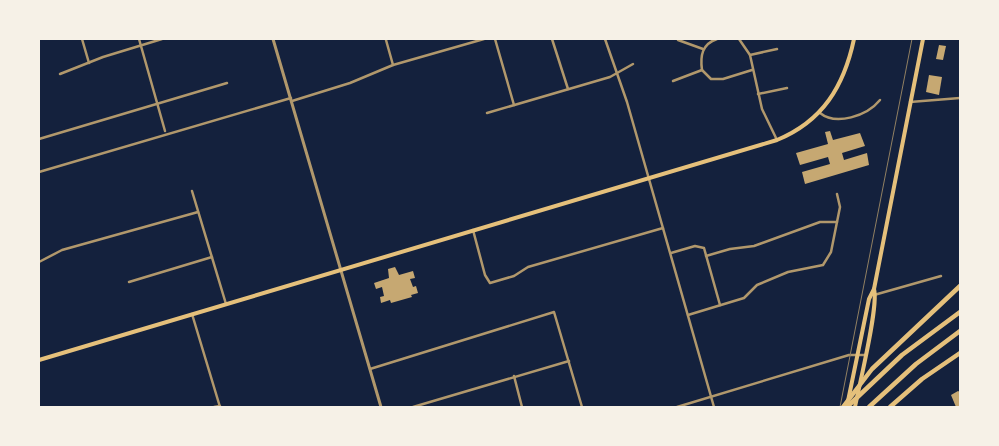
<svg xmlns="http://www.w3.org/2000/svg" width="999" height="446" font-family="'DM Sans',sans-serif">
<rect width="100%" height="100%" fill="#14213d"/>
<!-- building -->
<g fill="#c6a872">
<polygon points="939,45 946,46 943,60 936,59"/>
<polygon points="929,75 942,77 939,95 926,92"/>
<polygon points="830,131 833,140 860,133 865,146 842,153 844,160 867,153 869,165 805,184 802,172 830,164 828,157 800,165 796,153 828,144 825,132"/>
<polygon points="395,267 399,275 413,271 415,278 410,279 413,287 416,286 418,293 411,295 412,297 391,303 390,300 381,303 380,297 384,296 382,287 376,289 374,283 389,278 388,269"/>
<polygon points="958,391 960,392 960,407 956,407 951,395"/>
</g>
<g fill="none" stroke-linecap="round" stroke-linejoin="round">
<!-- minor -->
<g stroke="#b1986c" stroke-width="2.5">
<polyline points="82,39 89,63"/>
<polyline points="139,39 165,131"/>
<polyline points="495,39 514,105"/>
<polyline points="552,39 568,89"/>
<polyline points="605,39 627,102 714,407"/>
<path d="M717 39C702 44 700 56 702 70L711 79H723L752 70"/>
<polyline points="739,39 750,55 762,109 777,140"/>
<polyline points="386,40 393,65"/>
<polyline points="678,40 703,49"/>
<polyline points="750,55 777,49"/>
<polyline points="60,74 103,57 162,39"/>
<polyline points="673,81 702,70"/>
<polyline points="758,94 787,88"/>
<polyline points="292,101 350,83 393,65 484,39"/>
<polyline points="910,102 960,98"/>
<polyline points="487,113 610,77 633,64"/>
<path d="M820 113C836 126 867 116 880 100"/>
<polyline points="39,139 227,83"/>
<polyline points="39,172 291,98"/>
<polyline points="192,191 226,304"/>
<polyline points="473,230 485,275 490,283 514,276 528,267 663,228"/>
<polyline points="671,253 695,246 704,248 720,305"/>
<polyline points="706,256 730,249 754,246 820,222 837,222"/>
<polyline points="39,262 62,250 198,212"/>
<polyline points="129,282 212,257"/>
<polyline points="874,295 941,276"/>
<polyline points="192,314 220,407"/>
<polyline points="688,315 744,298 757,285 788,272 823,265 831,252 840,207 837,194"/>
<polyline points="370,369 554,312 582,407"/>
<polyline points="514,376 522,407"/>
<polyline points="214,407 220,406"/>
<polyline points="413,407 569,361"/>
<polyline points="677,407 849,355 865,355"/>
</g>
<!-- tertiary -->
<polyline stroke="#b1986c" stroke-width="3" points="273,39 381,407"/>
<!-- secondary -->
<g stroke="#e5c07b" stroke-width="4">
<path d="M39 360 777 140C823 121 844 86 854 39"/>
<polyline points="848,401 869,299 874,289 923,39"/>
<path d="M855 407C859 386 879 306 874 289"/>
</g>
<!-- motorway -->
<g stroke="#e5c07b" stroke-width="4.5">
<polyline points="843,407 872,369 960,286"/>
<polyline points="847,407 902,355 960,312"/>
<polyline points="869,407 916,364 960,331"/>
<polyline points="890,407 922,379 960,353"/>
</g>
<!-- rail -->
<polyline stroke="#918062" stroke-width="1" points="840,407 912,39"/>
</g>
<!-- border -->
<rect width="999" height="446" fill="none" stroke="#f6f1e7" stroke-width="80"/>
</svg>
